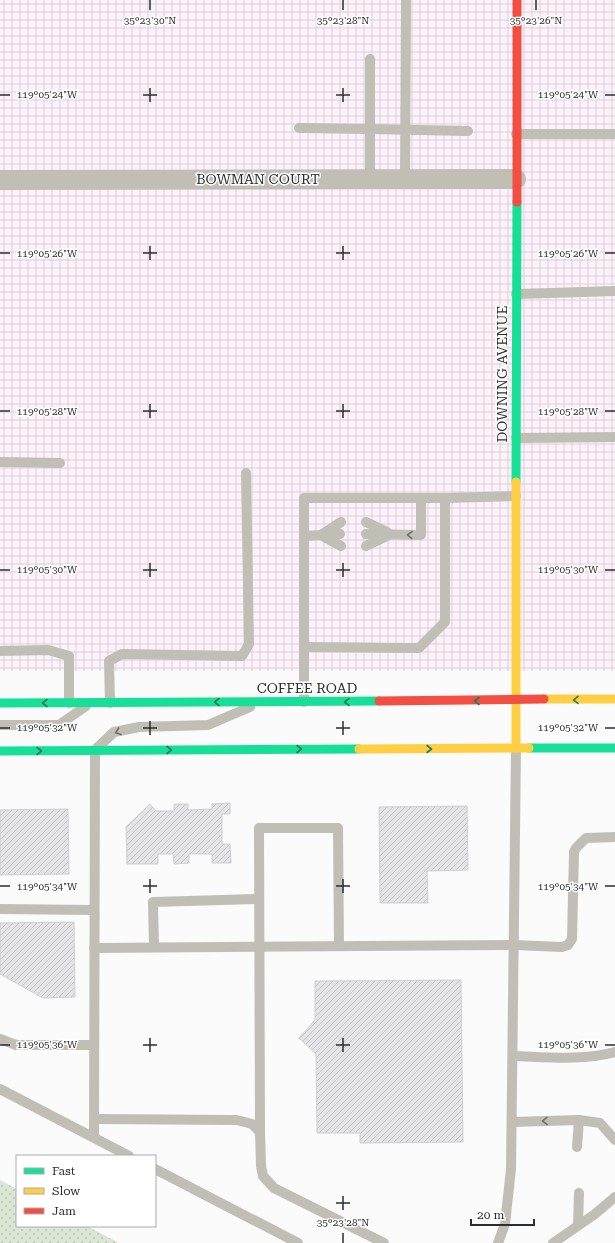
<svg xmlns="http://www.w3.org/2000/svg" width="615" height="1243" font-family="'Roboto Serif',serif">
<defs>
<pattern id="industrial-grid" width="8" height="8" patternUnits="userSpaceOnUse"><rect width="8" height="8" fill="#fdf2fb"/><path d="M0 4h8M4 0v8" fill="none" stroke="#d9d0d8"/></pattern>
<pattern id="park-dots" width="8" height="8" patternUnits="userSpaceOnUse"><rect width="8" height="8" fill="#dbe5d3"/><path d="M2 2h.1M6 6h.1" fill="none" stroke="#bcc5b6" stroke-width="1.8" stroke-linecap="round"/></pattern>
<pattern id="building-hatch" width="6" height="6" patternUnits="userSpaceOnUse"><rect width="6" height="6" fill="#e4e3e5"/><path d="M-1 1l2-2M0 6l6-6M5 7l2-2" fill="none" stroke="#c4c3c5"/></pattern>
</defs>
<rect width="100%" height="100%" fill="#fbfbfc"/>
<!-- industrial -->
<rect fill="url(#industrial-grid)" x="0" y="0" width="615" height="671"/>
<!-- park -->
<polygon fill="url(#park-dots)" points="0,1180 17,1189 17,1226 87,1226 119,1243 0,1243"/>
<!-- building -->
<g fill="url(#building-hatch)" stroke="#cfced0">
<polygon points="230,803 230,814 222,814 222,844 230,844 231,863 212,863 212,854 189,854 189,863 174,864 173,854 158,854 158,864 127,864 126,827 150,804 156,811 174,811 174,804 188,804 188,810 212,809 212,804"/>
<polygon points="467,806 468,870 427,871 428,903 380,903 379,807"/>
<polygon points="68,809 69,874 0,875 0,810"/>
<polygon points="74,922 75,997 43,998 0,974 0,923"/>
<polygon points="461,980 463,1142 360,1143 360,1133 317,1133 316,1054 299,1038 315,1020 315,981"/>
</g>
<g fill="none" stroke-linecap="round" stroke-linejoin="round">
<!-- lane -->
<g stroke="#c1beb5" stroke-width="10">
<polyline points="370,59 370,129 468,131"/>
<polyline points="299,128 370,129 370,178"/>
<polyline points="516,134 615,134"/>
<polyline points="405,179 406,0"/>
<polyline points="516,294 615,291"/>
<polyline points="516,438 615,437"/>
<polyline points="0,462 60,463"/>
<polyline points="366,522 387,532"/>
<polyline points="366,534 421,535 421,498"/>
<polyline points="321,535 341,546"/>
<polyline points="321,535 340,534"/>
<polyline points="304,536 321,535 341,522"/>
<polyline points="366,546 387,536"/>
<polyline points="304,647 419,648 445,622 445,498"/>
<polyline points="0,651 48,650 69,656 69,703"/>
<polyline points="304,702 304,498 445,498 516,496"/>
<polyline points="110,703 109,661 122,654 242,656 249,644 246,473"/>
<polyline points="0,725 59,725 86,706"/>
<polyline points="0,909 94,910"/>
<polyline points="154,947 153,902 259,899"/>
<polyline points="94,948 514,945 562,947 568,945 572,939 574,852 576,848 586,838 615,837"/>
<polyline points="0,1039 16,1045 94,1045"/>
<path d="M513 1056C546 1057 582 1061 615 1052"/>
<polyline points="0,1089 129,1156"/>
<polyline points="94,1119 237,1120 252,1124 260,1132 261,1166 263,1176 274,1188 384,1243"/>
<polyline points="512,1122 579,1120 600,1123 615,1140"/>
<polyline points="260,1132 259,828 338,828 339,946"/>
<polyline points="94,1137 95,750 114,732 139,727 208,725 250,707"/>
<polyline points="577,1147 579,1120"/>
<polyline points="155,1169 298,1243"/>
<polyline points="578,1224 579,1193"/>
<polyline points="498,1243 505,1224 511,1169 516,748"/>
<polyline points="553,1243 595,1214 615,1197"/>
</g>
<!-- street -->
<polyline stroke="#c1beb5" stroke-width="20" points="0,180 516,179"/>
<!-- fast -->
<g stroke="#16e098" stroke-width="9">
<polyline points="516,482 517,202"/>
<polyline points="0,703 379,701"/>
<polyline points="529,748 615,748"/>
<polyline points="0,751 359,749"/>
</g>
<!-- slow -->
<g stroke="#ffcf43" stroke-width="9">
<polyline points="544,699 615,699"/>
<polyline points="516,748 516,482"/>
<polyline points="359,749 529,748"/>
</g>
<!-- jam -->
<g stroke="#f24e42" stroke-width="9">
<polyline points="517,202 517,0"/>
<polyline points="379,701 544,699"/>
</g>
</g>
<!-- one-way arrows -->
<defs><path id="oneway-chevron" d="M-2-3.5L2.5 0L-2 3.5" fill="none" stroke-width="1.6" stroke-linecap="round" stroke-linejoin="round"/></defs>
<g stroke="#6e6f6c">
<use href="#oneway-chevron" transform="translate(410 535) rotate(-179)"/>
<use href="#oneway-chevron" transform="translate(118 732) rotate(160)"/>
<use href="#oneway-chevron" transform="translate(545 1121) rotate(179)"/>
</g>
<g stroke="#227e5f">
<use href="#oneway-chevron" transform="translate(576 700) rotate(179)"/>
<use href="#oneway-chevron" transform="translate(477 701) rotate(180)"/>
<use href="#oneway-chevron" transform="translate(217 702) rotate(180)"/>
<use href="#oneway-chevron" transform="translate(347 702) rotate(180)"/>
<use href="#oneway-chevron" transform="translate(45 703) rotate(180)"/>
<use href="#oneway-chevron" transform="translate(299 749)"/>
<use href="#oneway-chevron" transform="translate(429 749)"/>
<use href="#oneway-chevron" transform="translate(169 750)"/>
<use href="#oneway-chevron" transform="translate(39 751)"/>
</g>
<!-- ticks -->
<path fill="none" stroke="#2b2e31" stroke-width="1.5" d="M150 0V10M343 0V10M536 0V10M150 88V102M343 88V102M0 95H10M143 95H157M336 95H350M605 95H615M150 246V260M343 246V260M0 253H10M143 253H157M336 253H350M605 253H615M150 404V418M343 404V418M0 411H10M143 411H157M336 411H350M605 411H615M150 563V577M343 563V577M0 570H10M143 570H157M336 570H350M605 570H615M150 721V735M343 721V735M0 728H10M143 728H157M336 728H350M605 728H615M150 879V893M343 879V893M0 886H10M143 886H157M336 886H350M605 886H615M150 1038V1052M343 1038V1052M0 1045H10M143 1045H157M336 1045H350M605 1045H615M343 1196V1210M336 1203H350M343 1233V1243"/>
<g text-anchor="middle" dominant-baseline="central" stroke-width="3" stroke-linejoin="round" paint-order="stroke">
<!-- street labels -->
<g font-size="14" fill="#2b2e31" stroke="#fff">
<text x="258" y="179">BOWMAN COURT</text>
<text transform="translate(502 374) rotate(-90)">DOWNING AVENUE</text>
<text x="307" y="688">COFFEE ROAD</text>
</g>
</g>
<g font-size="10" text-anchor="middle" fill="#2b2e31" stroke="#fff" stroke-width="3" stroke-linejoin="round" paint-order="stroke">
<text x="150" y="24">35°23'30"N</text>
<text x="343" y="24">35°23'28"N</text>
<text x="536" y="24">35°23'26"N</text>
<text x="568" y="98">119°05'24"W</text>
<text x="47" y="98">119°05'24"W</text>
<text x="568" y="257">119°05'26"W</text>
<text x="47" y="257">119°05'26"W</text>
<text x="568" y="415">119°05'28"W</text>
<text x="47" y="415">119°05'28"W</text>
<text x="568" y="573">119°05'30"W</text>
<text x="47" y="573">119°05'30"W</text>
<text x="568" y="731">119°05'32"W</text>
<text x="47" y="731">119°05'32"W</text>
<text x="568" y="890">119°05'34"W</text>
<text x="47" y="890">119°05'34"W</text>
<text x="47" y="1048">119°05'36"W</text>
<text x="568" y="1048">119°05'36"W</text>
<text x="343" y="1226">35°23'28"N</text>
</g>
<!-- legend -->
<rect x="16" y="1155" width="140" height="72" fill="#ffffff" stroke="#aaabad"/>
<rect x="24" y="1168" width="20" height="6" fill="#16e098" stroke="#aaabad"/>
<text x="52" y="1175" font-size="12" fill="#2b2e31">Fast</text>
<rect x="24" y="1188" width="20" height="6" fill="#ffcf43" stroke="#aaabad"/>
<text x="52" y="1195" font-size="12" fill="#2b2e31">Slow</text>
<rect x="24" y="1208" width="20" height="6" fill="#f24e42" stroke="#aaabad"/>
<text x="52" y="1215" font-size="12" fill="#2b2e31">Jam</text>
<!-- scale -->
<path d="M471 1219v6h63v-6" fill="none" stroke="#2b2e31" stroke-width="2"/>
<text x="477" y="1219" font-size="12" fill="#2b2e31" stroke="#ffffff" stroke-width="3" paint-order="stroke">20 m</text>
</svg>
